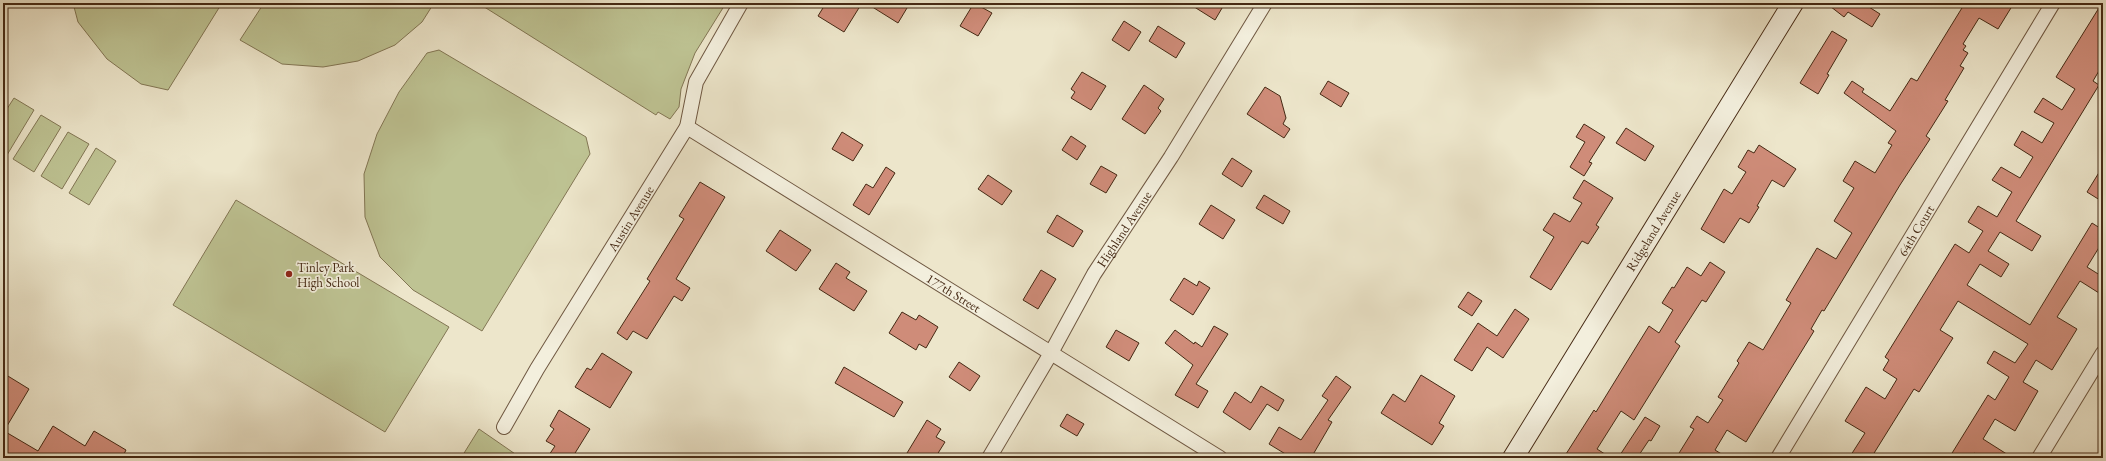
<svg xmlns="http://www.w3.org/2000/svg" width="2106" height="461" font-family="'EB Garamond',serif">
<rect width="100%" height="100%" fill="#ede6cb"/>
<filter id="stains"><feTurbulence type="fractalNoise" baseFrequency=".005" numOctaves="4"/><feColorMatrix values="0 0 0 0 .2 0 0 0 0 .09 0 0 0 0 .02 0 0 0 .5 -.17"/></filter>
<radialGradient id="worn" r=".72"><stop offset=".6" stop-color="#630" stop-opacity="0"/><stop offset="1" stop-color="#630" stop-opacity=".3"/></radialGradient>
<!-- green -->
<g fill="#bec393" stroke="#827654">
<polygon points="73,3 222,3 168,90 141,84 107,59 78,22"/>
<polygon points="264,3 434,3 422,22 395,45 358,61 323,67 282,64 240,40"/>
<polygon points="478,3 726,3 695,53 681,89 679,107 670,119 658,112 656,115"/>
<polygon points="439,50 586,137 590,154 482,331 413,290 380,257 365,217 364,174 377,134 399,92 427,53"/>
<polygon points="14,98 34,110 7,155 3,152 3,115"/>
<polygon points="41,115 61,127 34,172 13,159"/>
<polygon points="68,132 89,144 62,189 41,176"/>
<polygon points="96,148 116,161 89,205 69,193"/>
<polygon points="236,200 449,327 385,432 173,305"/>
<polygon points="479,429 521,458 461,458"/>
</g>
<!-- building -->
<g fill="#cf8c79" stroke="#452914">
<polygon points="826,3 862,3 844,32 818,16"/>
<polygon points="866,3 910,3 898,23"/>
<polygon points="974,3 992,13 978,36 960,26"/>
<polygon points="1188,3 1225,3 1215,20"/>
<polygon points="1826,3 1871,3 1869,7 1880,14 1872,27 1848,12 1844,17"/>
<polygon points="1965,3 2014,3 1998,29 1979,18 1963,44 1966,46 1963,50 1968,53 1960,66 1964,68 1945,100 1948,101 1926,136 1930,139 1900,185 1824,311 1822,310 1811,329 1814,331 1746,442 1727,430 1715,450 1728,458 1676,458 1694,429 1690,427 1697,416 1708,423 1723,400 1718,397 1739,363 1737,361 1749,342 1763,350 1791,303 1786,300 1817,248 1836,259 1852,233 1834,221 1854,188 1843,181 1855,161 1875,173 1892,145 1888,143 1896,131 1844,93 1852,81 1864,89 1862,92 1890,111 1911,78 1917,81"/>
<polygon points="2102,3 2103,64 2093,81 2099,85 2016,221 2041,236 2032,251 2000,232 1988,251 2009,264 2001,277 1980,264 1967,285 2030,325 2092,223 2103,230 2103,241 2087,267 2103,277 2103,287 2099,293 2080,281 2057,317 2077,329 2052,370 2036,360 2023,382 2038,391 2015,431 1995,419 1983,439 2013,458 1982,458 1974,453 1971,458 1949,458 1988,395 1995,400 2009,377 1987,363 1994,351 2015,363 2028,344 1958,301 1940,330 1953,338 1919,392 1914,389 1871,458 1849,458 1865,433 1845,421 1866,387 1885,399 1897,379 1883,370 1889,360 1885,357 1955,244 1969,253 1983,231 1968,222 1978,206 1997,217 2012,192 1992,180 2001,167 2020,178 2033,157 2014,145 2022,131 2042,143 2054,123 2034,112 2043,98 2062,110 2075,89 2056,77"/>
<polygon points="1124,21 1141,32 1129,51 1112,40"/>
<polygon points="1158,26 1185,43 1176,58 1149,41"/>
<polygon points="1832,31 1847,40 1827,74 1829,75 1818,94 1800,83"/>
<polygon points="1082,72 1106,86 1091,110 1071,98 1075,92 1071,89"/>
<polygon points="1328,81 1349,93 1341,107 1320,94"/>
<polygon points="1144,85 1164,99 1158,108 1161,111 1145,134 1122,119"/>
<polygon points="1265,87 1280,96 1286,118 1283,124 1290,129 1284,138 1247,114"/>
<polygon points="1584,124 1605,137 1589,162 1592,163 1584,176 1570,167 1585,142 1576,137"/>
<polygon points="1626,128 1654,146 1645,161 1616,143"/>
<polygon points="842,132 863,145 853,161 832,149"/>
<polygon points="1071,136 1086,146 1077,160 1062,150"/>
<polygon points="1759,145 1796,169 1784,187 1772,180 1757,206 1759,207 1749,223 1740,218 1724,243 1701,229 1724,189 1732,194 1746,172 1738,167 1748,150 1754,153"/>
<polygon points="1232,158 1252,171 1242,187 1222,174"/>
<polygon points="1101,166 1117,175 1106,193 1090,184"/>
<polygon points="2103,166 2103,202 2087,192"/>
<polygon points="886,167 895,173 869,215 853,205 866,184 873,188"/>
<polygon points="988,175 1012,191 1002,205 978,189"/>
<polygon points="1584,180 1613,198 1596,225 1599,227 1588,244 1582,241 1551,290 1530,277 1554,237 1543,230 1554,213 1570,222 1582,203 1573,198"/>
<polygon points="700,182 725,197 676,279 690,288 682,301 674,296 647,339 633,331 627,340 617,333 650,281 647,279 684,219 679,216"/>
<polygon points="1264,195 1290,211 1283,224 1256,208"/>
<polygon points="1211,205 1235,220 1223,239 1199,224"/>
<polygon points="1057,215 1083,231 1073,247 1047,232"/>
<polygon points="780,230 811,250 796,271 766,251"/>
<polygon points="1710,262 1725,272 1706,302 1702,300 1675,342 1680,346 1634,420 1621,411 1597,449 1611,458 1572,458 1566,454 1594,410 1596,412 1649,326 1659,333 1673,310 1662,303 1672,287 1674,288 1687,267 1701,276"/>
<polygon points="836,263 850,272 846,278 867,291 854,311 819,289"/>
<polygon points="1041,270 1056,279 1038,309 1023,300"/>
<polygon points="1184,278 1197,286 1199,281 1210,288 1193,315 1170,300"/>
<polygon points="1468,292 1482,301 1472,316 1458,307"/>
<polygon points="1515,309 1529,319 1503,358 1487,347 1472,371 1454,360 1478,323 1497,336"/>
<polygon points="902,312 916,320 919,315 938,327 926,348 919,344 916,350 889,333"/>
<polygon points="1214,326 1228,334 1196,384 1208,391 1198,408 1175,395 1193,365 1165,343 1175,330 1194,344 1195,342 1202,347"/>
<polygon points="1116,330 1139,343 1129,361 1106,347"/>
<polygon points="602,353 632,372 610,408 575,387 587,368 591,370"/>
<polygon points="959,362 980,376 970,391 949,377"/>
<polygon points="844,367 903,402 894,417 835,383"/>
<polygon points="3,373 29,389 4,431 38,451 53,426 85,446 94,431 126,450 122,458 3,458"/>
<polygon points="1421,375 1455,396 1439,423 1444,426 1432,445 1381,413 1393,394 1405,402"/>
<polygon points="1336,376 1351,387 1328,420 1332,422 1311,458 1292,458 1269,444 1279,427 1301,440 1328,400 1322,396"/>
<polygon points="1261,386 1284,400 1278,411 1267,404 1250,430 1223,412 1235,392 1251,403"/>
<polygon points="559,410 590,429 572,458 547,458 555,446 546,441 554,429 550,426"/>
<polygon points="1067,414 1084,424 1077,436 1060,426"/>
<polygon points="1645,417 1660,426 1651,441 1649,440 1637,458 1618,458"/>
<polygon points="927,420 941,429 936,437 945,442 935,458 904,458"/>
</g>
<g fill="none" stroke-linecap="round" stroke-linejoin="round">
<!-- street casing -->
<g stroke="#6f5842" stroke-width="16">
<g id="street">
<path id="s1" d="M687 127 1220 458"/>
<path id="s2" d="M504 427 537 369 687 127 696 82 741 3"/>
<path id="s3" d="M989 458 1051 353 1094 274 1171 157 1265 3"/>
<path id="s4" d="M1778 458 2053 3"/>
<polyline points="2039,458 2103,353"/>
</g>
</g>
<!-- secondary casing -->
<g stroke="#452914" stroke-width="22">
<g id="secondary">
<path id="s5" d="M1513 458 1793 3"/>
</g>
</g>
<!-- street -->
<use href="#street" stroke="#f3efdd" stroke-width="14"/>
<!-- secondary -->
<use href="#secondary" stroke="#f3efdd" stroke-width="20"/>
</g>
<!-- markers -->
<circle fill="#8f2418" stroke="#f3efdd" stroke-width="1.5" cx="289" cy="274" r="4"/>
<g text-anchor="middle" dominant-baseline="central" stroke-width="3.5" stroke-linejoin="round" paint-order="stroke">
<!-- street labels -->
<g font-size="13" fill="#452914" stroke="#f3efdd">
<text stroke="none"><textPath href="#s2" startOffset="244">Austin Avenue</textPath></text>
<text stroke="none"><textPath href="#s3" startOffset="266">Highland Avenue</textPath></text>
<text stroke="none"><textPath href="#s5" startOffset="267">Ridgeland Avenue</textPath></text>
<text stroke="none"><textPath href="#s4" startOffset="266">64th Court</textPath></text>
<text stroke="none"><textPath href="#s1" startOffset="314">177th Street</textPath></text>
</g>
<!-- poi labels -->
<g font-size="13" fill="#452914" stroke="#f3efdd" text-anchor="start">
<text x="297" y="267">Tinley Park<tspan x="297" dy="15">High School</tspan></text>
</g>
</g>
<!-- margin -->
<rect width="2106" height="461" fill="none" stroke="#ede6cb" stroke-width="16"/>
<rect x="4" y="4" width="2098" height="453" fill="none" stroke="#452914" stroke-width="2"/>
<rect x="8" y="8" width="2090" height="445" fill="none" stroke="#452914"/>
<rect width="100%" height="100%" filter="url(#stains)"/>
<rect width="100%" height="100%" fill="url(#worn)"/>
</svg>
